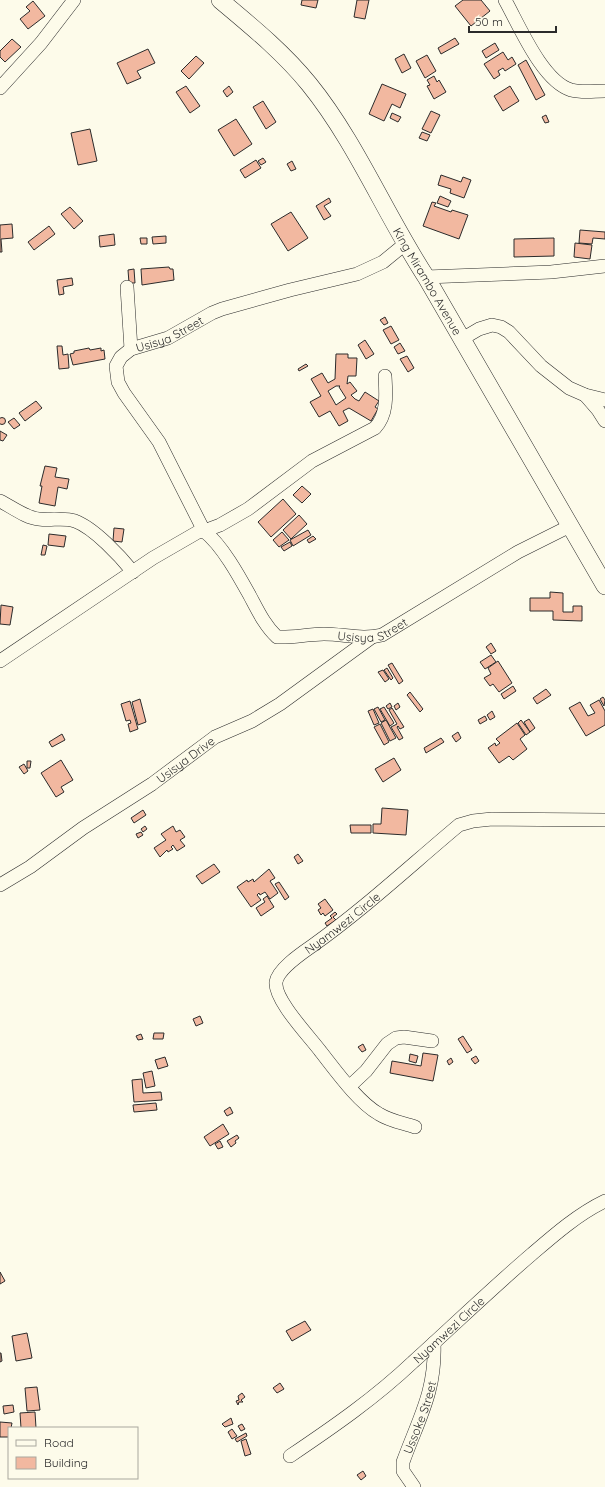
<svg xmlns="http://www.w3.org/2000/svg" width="605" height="1487" font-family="Quicksand,sans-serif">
<rect width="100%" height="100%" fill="#fdfbea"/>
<!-- building -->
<g fill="#f2b8a0" stroke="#2b2b2b" fill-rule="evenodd">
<polygon points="302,0 318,0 316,8 301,5"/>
<polygon points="357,0 369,0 365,19 354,17"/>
<polygon points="463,0 481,0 490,11 471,26 455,6"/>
<polygon points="33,1 45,16 28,29 20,19 30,11 26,7"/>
<polygon points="455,38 459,44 441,54 438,48"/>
<polygon points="12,39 21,47 5,62 0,57 0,51"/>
<polygon points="495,43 499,50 486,58 482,51"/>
<polygon points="148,49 155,63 137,71 141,78 127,84 117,63"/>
<polygon points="503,52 508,60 512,57 516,64 505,71 503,68 498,71 500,75 494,79 484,64"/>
<polygon points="404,54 411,68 402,73 395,59"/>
<polygon points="427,55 436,71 425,78 416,61"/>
<polygon points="196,56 204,63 189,79 181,71"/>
<polygon points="526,60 545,95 536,100 518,65"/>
<polygon points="434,76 437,82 439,80 446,92 434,99 427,86 430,85 427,80"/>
<polygon points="382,84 406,94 400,108 392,104 384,121 369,114"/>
<polygon points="186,86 200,106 190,113 176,92"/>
<polygon points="229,86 233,92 227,97 223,91"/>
<polygon points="510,86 519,101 503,111 494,96"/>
<polygon points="263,101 276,122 266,129 253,107"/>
<polygon points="431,111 440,115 431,133 422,129"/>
<polygon points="392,113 401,117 398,122 390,118"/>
<polygon points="546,115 549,122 545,123 542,117"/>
<polygon points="236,119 252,144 234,156 218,130"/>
<polygon points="90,129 97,161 78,165 71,133"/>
<polygon points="422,132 430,135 427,141 419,138"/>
<polygon points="263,158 266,162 261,165 258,161"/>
<polygon points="256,160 261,168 245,178 240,170"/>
<polygon points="292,161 296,169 291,171 287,164"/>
<polygon points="441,175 461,182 463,177 471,180 464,198 450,193 451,189 438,185"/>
<polygon points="440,196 451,201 448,207 437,203"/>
<polygon points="329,198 331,202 324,206 331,216 324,220 316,206"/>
<polygon points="432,202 436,203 434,206 451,212 452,210 468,215 459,239 423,226"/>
<polygon points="70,207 83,221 74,229 61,214"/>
<polygon points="291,212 308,238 288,251 271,224"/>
<polygon points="12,224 13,238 1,239 2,252 0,252 0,225"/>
<polygon points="49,226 55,234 34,250 28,242"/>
<polygon points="580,230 605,232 605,239 593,238 592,244 579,243"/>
<polygon points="114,234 115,245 100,247 99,236"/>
<polygon points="166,236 166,243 153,244 152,237"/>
<polygon points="140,238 147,238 147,244 141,244"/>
<polygon points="554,238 554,256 514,257 514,239"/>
<polygon points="575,243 592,245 590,259 574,257"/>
<polygon points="169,267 170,269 173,269 174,280 142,285 141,269"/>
<polygon points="134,269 135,283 129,283 128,270"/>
<polygon points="72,278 73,285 63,287 64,294 59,295 57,280"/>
<polygon points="385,317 388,323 384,325 380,320"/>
<polygon points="391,326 399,340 391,344 383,330"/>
<polygon points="365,340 374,354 366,359 358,345"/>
<polygon points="400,343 405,351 398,354 394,347"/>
<polygon points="57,346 62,346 63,355 68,354 69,368 59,369"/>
<polygon points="89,348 90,350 101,348 101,351 104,350 105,359 73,365 70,354 74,353 74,351"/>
<path d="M336 354H348V358H357L356 376H348L347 384 350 382 357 391 351 395 355 399 359 401 365 392 379 401 375 407 378 409 371 421 349 408 343 411 348 421 339 426 330 411 319 417 310 402 321 396 311 379 322 373 328 383 335 379ZM336 386H340L339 387 346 398 336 405 328 391Z"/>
<polygon points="407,356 414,368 408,372 400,359"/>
<polygon points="306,364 308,366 299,371 298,369"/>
<polygon points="36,401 42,408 25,421 19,413"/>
<circle cx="2" cy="421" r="3.5"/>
<polygon points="14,418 20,425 14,429 8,422"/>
<polygon points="0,431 7,435 3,441 0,440"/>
<polygon points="45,466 57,468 55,477 69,479 67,489 58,487 55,506 39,503 42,486 40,486"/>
<polygon points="302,486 311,494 302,503 293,495"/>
<polygon points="283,499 296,514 271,537 258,522"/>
<polygon points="299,515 307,524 291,539 283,530"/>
<polygon points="114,528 124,529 122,542 113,541"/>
<polygon points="308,530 311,535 293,546 290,540"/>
<polygon points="282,532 289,540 279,547 273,540"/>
<polygon points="49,534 66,536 64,547 48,545"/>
<polygon points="313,536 316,539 309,543 307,540"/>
<polygon points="290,542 292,546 284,551 281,547"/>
<polygon points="43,545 47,546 45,555 41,555"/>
<polygon points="550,592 563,593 563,612 573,612 573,606 582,606 582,621 553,620 553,611 530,611 530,598 550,598"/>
<polygon points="1,605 13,607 10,625 0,624"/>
<polygon points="491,643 496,651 491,654 486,647"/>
<polygon points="491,655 496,662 485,669 480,662"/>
<polygon points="498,661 512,683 499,692 493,684 490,686 484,678 491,674 488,668"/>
<polygon points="392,663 403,681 399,684 388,665"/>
<polygon points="387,668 393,678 391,680 384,670"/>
<polygon points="383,670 389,679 385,682 378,672"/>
<polygon points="513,686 516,691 504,699 501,694"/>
<polygon points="546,689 551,695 537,704 533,698"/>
<polygon points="410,692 423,709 420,712 407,695"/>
<polygon points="603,697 605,700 604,706 600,699"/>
<polygon points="140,699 146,722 138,725 132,702"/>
<polygon points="599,700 605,711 605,725 586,736 569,708 580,702 588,716 595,713 590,705"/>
<polygon points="130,701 138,729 130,732 128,724 131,723 130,720 126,721 121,704"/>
<polygon points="390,703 392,707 388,709 386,706"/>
<polygon points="398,703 400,707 396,710 394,706"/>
<polygon points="378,707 385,720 381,722 374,709"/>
<polygon points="384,707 394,723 390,726 380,709"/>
<polygon points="392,708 404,727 400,729 398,726 397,727 403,738 399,740 391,727 397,724 389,710"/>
<polygon points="373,709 379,723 374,725 368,711"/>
<polygon points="492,711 495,717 490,720 487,715"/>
<polygon points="485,716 487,720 480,724 478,720"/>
<polygon points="529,719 535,728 530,732 524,722"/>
<polygon points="386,720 396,738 390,741 381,723"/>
<polygon points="521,720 530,732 526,735 518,723"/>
<polygon points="517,723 525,735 520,739 527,749 513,760 509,756 499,763 488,748 495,743 496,746 500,743 496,739"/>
<polygon points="380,724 389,742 384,745 374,727"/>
<polygon points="458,732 461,738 456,742 452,736"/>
<polygon points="62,734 65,740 52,747 49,742"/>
<polygon points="441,738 444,742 426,753 424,748"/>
<polygon points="394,758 401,770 383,782 375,769"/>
<polygon points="61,760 73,780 61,787 64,792 56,797 41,773"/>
<polygon points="27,761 31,761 30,768 27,768"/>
<polygon points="24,764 28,771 24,774 19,767"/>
<polygon points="382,808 408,810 406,835 373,833 373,824 381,824"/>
<polygon points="143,810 146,815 134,823 131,818"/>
<polygon points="350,825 371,825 371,833 351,833"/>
<polygon points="145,826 147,829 143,832 141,829"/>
<polygon points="173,826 176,832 180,830 185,837 180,840 185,846 177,851 173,845 171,847 173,849 168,852 167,850 160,857 154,848 166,840 161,834"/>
<polygon points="141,832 143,835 138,838 136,834"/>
<polygon points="298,854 303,861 298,864 294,857"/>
<polygon points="214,864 220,872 202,884 196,876"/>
<polygon points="269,869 275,878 270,881 278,893 270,899 265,892 260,895 259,893 257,895 261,900 251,907 237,887 247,880 248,882 253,879 254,882"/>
<polygon points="279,882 289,897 285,900 275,884"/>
<polygon points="267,896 274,907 261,916 256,908 265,902 263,899"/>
<polygon points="325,899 333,910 325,916 323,913 321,915 318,910 321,908 318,904"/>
<polygon points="335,912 337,914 333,917 336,920 327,926 325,923 332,918 330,916"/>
<polygon points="200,1016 203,1023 196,1026 193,1019"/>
<polygon points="154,1033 164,1033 163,1039 153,1039"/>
<polygon points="141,1034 143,1039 138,1040 136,1036"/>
<polygon points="463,1036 472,1050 467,1053 458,1039"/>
<polygon points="363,1044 366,1050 362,1052 358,1047"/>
<polygon points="423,1053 438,1055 433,1081 390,1073 392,1061 421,1066"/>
<polygon points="410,1054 418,1056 416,1063 409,1061"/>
<polygon points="476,1056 479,1061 475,1064 471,1059"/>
<polygon points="165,1057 168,1066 158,1069 155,1060"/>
<polygon points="451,1058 453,1062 449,1065 447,1061"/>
<polygon points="152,1071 155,1086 146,1088 143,1073"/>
<polygon points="142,1079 143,1093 161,1092 162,1100 134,1102 132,1080"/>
<polygon points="156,1103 157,1110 134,1112 133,1105"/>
<polygon points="230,1107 233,1113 227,1116 224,1111"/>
<polygon points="223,1124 229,1134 210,1146 204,1137"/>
<polygon points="237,1135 239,1138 235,1141 236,1143 231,1147 227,1141"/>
<polygon points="220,1141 223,1147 218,1149 215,1144"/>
<polygon points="0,1272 5,1281 0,1284"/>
<polygon points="305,1321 311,1330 292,1341 286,1331"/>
<polygon points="27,1333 32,1358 16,1361 12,1336"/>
<polygon points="0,1353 1,1353 2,1361 0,1362"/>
<polygon points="280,1383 284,1389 277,1393 273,1388"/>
<polygon points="37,1387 40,1410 27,1411 25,1388"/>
<polygon points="242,1393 245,1397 241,1400 243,1402 239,1402 238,1405 236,1401 239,1400 238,1396"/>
<polygon points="13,1405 14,1412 4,1414 3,1406"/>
<polygon points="35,1412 36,1428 21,1428 20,1413"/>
<polygon points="231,1418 233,1424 225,1427 222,1424"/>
<polygon points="0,1422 12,1423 11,1428 9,1428 9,1437 0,1437"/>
<polygon points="242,1424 245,1429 241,1431 238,1426"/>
<polygon points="232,1429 237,1436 232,1439 228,1432"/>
<polygon points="246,1433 247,1436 237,1442 235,1439"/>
<polygon points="246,1439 251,1454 245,1456 241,1441"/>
<polygon points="363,1471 366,1476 361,1480 357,1475"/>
</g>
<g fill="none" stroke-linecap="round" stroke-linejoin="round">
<!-- minor casing -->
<g stroke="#2b2b2b" stroke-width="14">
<g id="minor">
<path d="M505 0C519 25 542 81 571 90 582 93 594 91 605 91"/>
<polyline points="0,88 41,43 74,0"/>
<polyline points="426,277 551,272 605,266"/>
<polyline points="127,287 131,349"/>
<polyline points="462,339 479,329 492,325 501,327 509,332 541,366 569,388 585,395 605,400"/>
<path id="s1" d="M385 376C386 394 388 414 375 428L312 461 248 509 220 525 204 531 159 442 124 393 118 382 116 366 121 357 131 349 168 338 212 313 222 309 290 290 357 274 383 262 405 244"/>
<polyline points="585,395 598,410 605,421"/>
<path d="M0 501C12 507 26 518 39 519 51 521 63 517 75 521 94 528 120 556 133 572"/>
<path id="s2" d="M0 661 153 558 198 532 204 531C222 545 239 576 250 596 258 611 265 626 277 637 293 638 308 634 324 634 344 634 362 640 382 635L518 552 570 526"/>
<path id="s3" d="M0 885 30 867 83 828 152 784 215 737 252 721 280 704 372 637"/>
<polyline points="350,1086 366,1071 387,1044 396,1038 404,1037 432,1041"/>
<path id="s4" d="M415 1127C403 1123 390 1121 379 1114 358 1102 336 1071 321 1052 310 1037 274 1000 276 982 278 969 302 953 312 946 364 909 410 866 459 825L473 821 492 819 605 820"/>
<path id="s5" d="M290 1456C333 1427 375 1398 413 1362 453 1326 491 1289 532 1254 554 1235 578 1214 605 1201"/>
<path id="s6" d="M414 1487 403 1471V1462C419 1418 436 1391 434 1343"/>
</g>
</g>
<!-- major casing -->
<g stroke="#2b2b2b" stroke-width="18">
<g id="major">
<path id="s7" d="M220 0C251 26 283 52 309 84 356 142 385 214 426 277L605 586"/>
</g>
</g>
<!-- minor -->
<use href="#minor" stroke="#fdfbea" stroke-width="13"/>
<!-- major -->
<use href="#major" stroke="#fdfbea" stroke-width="17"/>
</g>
<g text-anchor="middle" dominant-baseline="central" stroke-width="3" stroke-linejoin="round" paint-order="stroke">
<!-- street labels -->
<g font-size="12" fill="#2b2b2b" stroke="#fdfbea">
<text stroke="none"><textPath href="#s7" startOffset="353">King Mirambo Avenue</textPath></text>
<text stroke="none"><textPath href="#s1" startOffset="508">Usisya Street</textPath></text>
<text stroke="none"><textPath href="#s2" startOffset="469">Usisya Street</textPath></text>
<text stroke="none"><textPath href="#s3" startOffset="224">Usisya Drive</textPath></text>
<text stroke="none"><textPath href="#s4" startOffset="298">Nyamwezi Circle</textPath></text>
<text stroke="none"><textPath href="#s5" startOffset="203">Nyamwezi Circle</textPath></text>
<text stroke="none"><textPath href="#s6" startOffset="76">Ussoke Street</textPath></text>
</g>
</g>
<!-- legend -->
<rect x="8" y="1427" width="130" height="52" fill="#fdfbea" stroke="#a9a89e"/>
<rect x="16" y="1440" width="20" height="6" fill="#fdfbea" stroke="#a9a89e"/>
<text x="44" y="1447" font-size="12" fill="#2b2b2b">Road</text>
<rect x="16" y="1457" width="20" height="12" fill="#f2b8a0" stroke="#a9a89e"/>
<text x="44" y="1467" font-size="12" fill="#2b2b2b">Building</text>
<!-- scale -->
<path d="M469 26v6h87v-6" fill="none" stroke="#2b2b2b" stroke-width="2"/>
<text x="475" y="26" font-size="12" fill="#2b2b2b" stroke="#fdfbea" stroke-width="3" paint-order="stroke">50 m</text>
</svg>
